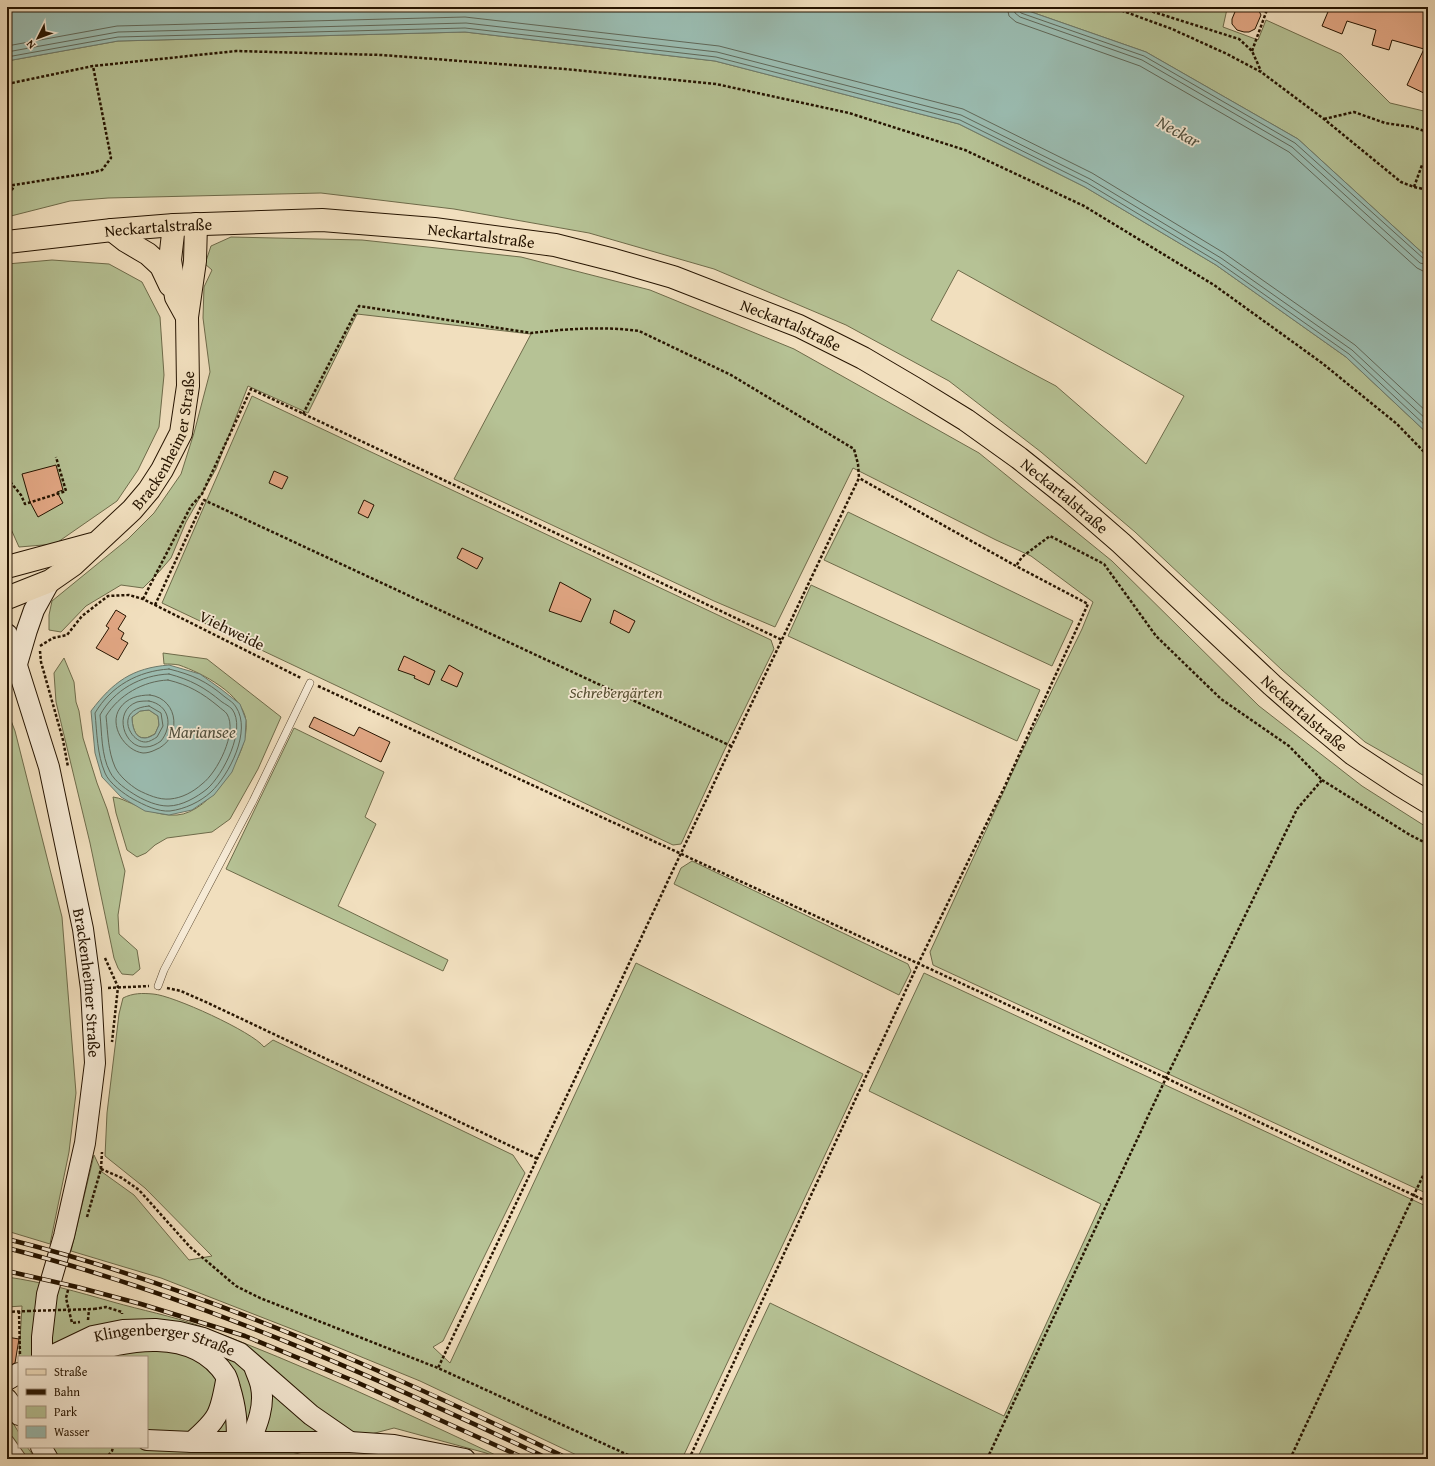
<svg xmlns="http://www.w3.org/2000/svg" width="1435" height="1466" font-family="'Gentium Book Plus',serif">
<rect width="100%" height="100%" fill="#f1dfbe"/>
<filter id="stains"><feTurbulence type="fractalNoise" baseFrequency=".005" numOctaves="4"/><feColorMatrix values="0 0 0 0 .2 0 0 0 0 .09 0 0 0 0 .02 0 0 0 .5 -.17"/></filter>
<radialGradient id="worn" r=".72"><stop offset=".6" stop-color="#630" stop-opacity="0"/><stop offset="1" stop-color="#630" stop-opacity=".3"/></radialGradient>
<!-- green -->
<g fill="#b6c295" stroke="#6e6b4a" fill-rule="evenodd">
<polygon points="1017,7 1220,7 1227,9 1223,27 1258,40 1266,20 1341,54 1390,103 1428,112 1428,258 1298,139 1146,52"/>
<path d="M465 32 715 61 959 124 1085 187 1216 265 1346 357 1428 434V778L1365 742 1282 670 1135 532 1041 452 949 381 846 325 714 269 589 233 454 209 321 193 108 198 70 201 7 217V61L118 41ZM958 270 1184 396 1146 464 1056 386 931 320Z"/>
<polygon points="231,237 362,240 521,257 650,290 794,349 979,453 1112,561 1259,706 1362,786 1428,828 1428,1194 933,965 930,952 1020,756 1082,629 1093,602 1031,556 996,540 853,468 775,627 714,601 454,479 531,334 357,314 308,413 248,386 216,469 186,522 171,558 158,573 143,588 121,585 86,606 61,632 49,630 49,615 52,601 128,539 154,513 181,474 194,433 210,372 203,318 204,287 212,270 205,264 211,246"/>
<polygon points="52,260 109,264 142,282 160,317 164,375 159,427 138,470 117,501 55,544 19,547 7,520 7,264"/>
<polygon points="252,396 771,640 774,649 724,751 681,844 673,845 162,603"/>
<polygon points="848,512 1073,621 1052,666 824,560"/>
<polygon points="811,585 1040,690 1017,741 788,636"/>
<path d="M163 653 207 659 281 717 258 769 230 819 212 832 167 838 155 845 146 853 137 857 127 850 116 813 113 797C121 798 125 801 133 804 147 810 161 816 177 815 210 813 250 753 246 721 243 694 202 673 179 665 174 664 168 664 164 664Z"/>
<polygon points="64,658 74,682 76,702 79,711 83,738 97,783 107,809 125,871 118,915 119,934 137,950 140,969 133,975 122,974 118,968 114,958 90,843 56,702 54,673"/>
<polygon points="7,710 15,731 62,917 76,1093 69,1152 50,1244 7,1231"/>
<path d="M149 710 158 716 159 725 155 734C152 735 148 738 145 738 134 739 132 724 132 717L140 711Z"/>
<polygon points="294,728 384,772 365,817 376,824 338,906 448,960 443,971 226,869"/>
<polygon points="692,861 908,964 911,971 899,995 674,884 681,868"/>
<path d="M636 963 863 1074 682 1459H585L420 1381 320 1340 161 1278 71 1251 94 1155 102 1172 134 1195 189 1260 212 1256 145 1188 105 1156 107 1113 119 1014 123 998C133 993 142 993 153 994 172 995 253 1032 264 1047L273 1040 513 1155 525 1173 443 1341 433 1347 450 1363Z"/>
<polygon points="924,973 1428,1207 1428,1459 697,1459 770,1303 1004,1416 1101,1204 869,1091"/>
<path d="M7 1277C43 1282 78 1292 113 1302 141 1310 172 1316 200 1326 304 1365 404 1412 504 1459H499L486 1453 394 1428 284 1457 200 1459H53L45 1447H147V1357H19L22 1306 7 1307Z"/>
<polygon points="7,1413 19,1433 19,1447 27,1447 36,1459 25,1459 18,1452 7,1434"/>
</g>
<!-- water -->
<g fill="#9bbdb2" stroke="#6c796b" fill-rule="evenodd">
<polygon points="7,7 1017,7 1146,52 1298,139 1428,258 1428,434 1346,357 1216,265 1085,187 959,124 715,61 465,32 118,41 7,61"/>
<path d="M169 665 200 674 221 689 240 704 246 720 245 740 232 772 214 795 192 810 169 815 145 811 121 797 102 777 95 753 91 711C113 682 132 668 169 665ZM149 710 158 716 159 725 155 734C152 736 148 738 145 738 134 739 132 724 132 717L140 711Z"/>
</g>
<g fill="none" stroke-linecap="round" stroke-linejoin="round">
<!-- shore -->
<g stroke="#606859" stroke-width="1">
<polyline points="1007,7 1009,16 1016,22 1140,66 1289,152 1417,268 1423,271 1428,271"/>
<polyline points="1013,7 1015,13 1020,17 1142,60 1292,147 1420,263 1428,265"/>
<polyline points="1018,7 1019,10 1021,13 1144,56 1295,143 1424,259 1428,260"/>
<polyline points="7,46 117,26 465,17 719,46 963,109 1092,173 1224,253 1355,345 1428,413"/>
<polyline points="7,52 118,32 466,23 717,52 961,115 1090,179 1221,258 1352,350 1428,421"/>
<polyline points="7,57 118,37 465,28 716,57 960,120 1087,183 1218,262 1349,354 1428,428"/>
<path d="M169 669C193 675 206 681 225 697 229 700 234 703 236 707 252 731 229 775 211 792 200 802 185 809 170 811 158 812 144 805 133 799 124 794 109 783 105 773 97 754 97 733 95 713 111 686 138 671 169 669Z"/>
<path d="M169 674C191 680 204 687 222 702 225 704 229 706 232 709 247 729 223 775 207 789 197 797 182 806 168 806 157 806 146 801 137 796 127 790 115 782 110 772 101 755 102 733 100 715 114 690 141 675 169 674Z"/>
<path d="M168 680C189 685 202 693 218 706 221 709 225 711 227 714 238 732 217 773 202 784 193 792 182 798 170 799 159 800 148 795 138 790 130 785 119 776 115 767 108 751 108 734 106 716 119 695 143 681 168 680Z"/>
<path d="M150 695C180 699 182 740 155 750 151 752 147 753 143 753 125 751 108 725 120 708 127 698 138 695 150 695Z"/>
<path d="M149 701C170 705 173 726 161 741 157 744 151 747 146 747 124 749 112 711 137 702 141 701 145 701 149 701Z"/>
<path d="M149 706 161 713 163 726 157 737C154 739 149 742 146 742 130 743 113 709 149 706Z"/>
</g>
</g>
<!-- building -->
<g fill="#e2a784" stroke="#261400">
<polygon points="1237,7 1257,7 1261,15 1255,29 1249,32 1244,32 1237,30 1232,24 1232,19"/>
<polygon points="1330,7 1408,7 1428,13 1428,95 1407,85 1424,49 1392,40 1389,50 1372,45 1376,30 1347,21 1342,34 1322,26"/>
<polygon points="56,465 63,490 57,492 63,503 38,517 30,502 22,474"/>
<polygon points="274,471 288,477 282,489 269,483"/>
<polygon points="364,500 374,505 368,518 358,513"/>
<polygon points="462,548 483,558 477,569 457,558"/>
<polygon points="560,582 591,599 581,622 549,611"/>
<polygon points="116,610 126,616 118,629 124,633 121,639 128,643 118,660 96,648 109,628 106,626"/>
<polygon points="614,610 635,621 629,633 610,623"/>
<polygon points="404,656 435,671 429,685 414,678 415,676 398,670"/>
<polygon points="449,665 463,673 457,687 441,680"/>
<polygon points="314,717 354,736 359,727 390,742 381,762 309,727"/>
<polygon points="7,1337 19,1339 15,1363 7,1367"/>
</g>
<g fill="none" stroke-linecap="round" stroke-linejoin="round">
<!-- lane casing -->
<g stroke="#594730" stroke-width="8">
<polyline id="lane" points="158,986 164,970 253,801 310,683"/>
</g>
<!-- street casing -->
<g stroke="#594730" stroke-width="16">
<polyline id="street" points="7,1442 19,1459"/>
</g>
<!-- secondary casing -->
<g stroke="#261400" stroke-width="22">
<g id="secondary">
<path id="s1" d="M7 634 49 767 83 929 91 989 95 1063 85 1143 64 1236 47 1294 42 1337V1357"/>
<polyline points="17,664 27,630 34,610 50,581"/>
<path id="s2" d="M49 1357 93 1336 123 1330 155 1329 179 1332 203 1338 240 1353 311 1415 350 1442"/>
<path d="M78 1357C124 1339 194 1326 226 1376 228 1380 229 1384 230 1388 236 1408 237 1421 237 1442"/>
<polyline points="7,1380 19,1373"/>
<polyline points="7,1399 19,1415"/>
<polyline points="147,1440 192,1442 350,1442 394,1445 465,1459"/>
<path d="M192 1442C218 1419 220 1415 226 1381"/>
<path d="M250 1442C257 1425 265 1406 261 1387 260 1380 256 1373 254 1366"/>
<polyline points="41,1447 48,1459"/>
</g>
</g>
<!-- primary casing -->
<g stroke="#261400" stroke-width="24">
<g id="primary">
<polyline points="174,225 170,260 176,297 187,317"/>
<polyline points="112,230 126,241 148,254 161,266 170,285"/>
<path id="s3" d="M7 242 112 230 174 225 322 220 434 229 555 245 614 260 673 277 799 326 863 358 914 388 966 420 1019 458 1068 497 1121 543 1272 685 1312 720 1353 754 1400 785 1428 802"/>
<polyline points="7,567 92,544"/>
<path id="s4" d="M7 598 50 581 73 565 132 510 149 490 162 470 181 433 188 386 187 317 195 261 196 224"/>
</g>
</g>
<!-- path -->
<g stroke="#261400" stroke-width="2.5" stroke-dasharray="3 2" stroke-linecap="butt">
<polyline points="1112,7 1172,29 1227,54 1261,72 1324,119 1401,182 1414,187 1428,190"/>
<polyline points="1138,7 1239,39 1252,51 1261,71"/>
<polyline points="1252,51 1268,7"/>
<polyline points="7,84 93,66 236,51 382,55 565,69 716,84 849,113 965,150 1084,206 1214,285 1322,363 1397,424 1428,456"/>
<polyline points="1324,119 1354,112 1385,123 1412,127 1428,132"/>
<polyline points="7,186 90,173 102,170 111,158 93,66"/>
<polyline points="1414,187 1422,165"/>
<polyline points="7,199 14,186"/>
<path d="M303 414 359 306 531 333C566 329 604 326 639 331L731 375 854 449 858 464 859 478C717 774 579 1072 438 1368"/>
<polyline points="7,478 21,495 25,504 66,491 56,457"/>
<polyline points="143,599 191,506 202,494 251,389 782,640"/>
<polyline points="155,605 204,500 731,746"/>
<polyline points="40,646 53,638 67,635 82,616 108,596 129,595 143,599 301,678"/>
<polyline points="40,651 41,662 63,740 68,767"/>
<polyline points="318,686 1166,1078 1428,1202"/>
<polyline points="1322,780 1410,835 1428,844"/>
<polyline points="105,958 118,987 112,1042"/>
<polyline points="108,988 149,986"/>
<polyline points="167,988 181,991 208,1003 538,1159"/>
<polyline points="101,1169 122,1178 139,1190 190,1247 236,1286 260,1298 438,1368 637,1459"/>
<polyline points="87,1217 101,1169 102,1152"/>
<polyline points="68,1290 66,1298 72,1323 80,1322"/>
<polyline points="94,1309 106,1307 122,1312 122,1314"/>
<polyline points="19,1311 20,1356"/>
<polyline points="7,1312 28,1311"/>
<polyline points="88,1320 89,1309"/>
<polyline points="105,1459 112,1451 113,1447"/>
<polyline points="689,1459 918,964 1004,788 1088,604 1016,566 859,478"/>
<polyline points="987,1459 1166,1078 1297,809 1322,780 1289,746 1221,699 1156,636 1104,564 1050,536 1022,557 1016,566"/>
<polyline points="1290,1459 1428,1165"/>
</g>
<!-- lane -->
<use href="#lane" stroke="#f6ead5" stroke-width="7"/>
<!-- street -->
<use href="#street" stroke="#f6ead5" stroke-width="14"/>
<!-- secondary -->
<use href="#secondary" stroke="#f6ead5" stroke-width="20"/>
<!-- primary -->
<use href="#primary" stroke="#f1dfbe" stroke-width="22"/>
<!-- rail casing -->
<g stroke="#261400" stroke-width="4.5">
<g id="rail">
<path d="M7 1239C203 1288 387 1372 569 1459"/>
<path d="M7 1248C196 1296 373 1376 549 1459"/>
<polyline points="7,1271 77,1287 141,1304 245,1336 354,1381 526,1459"/>
</g>
</g>
<!-- rail -->
<use href="#rail" stroke="#f6ead5" stroke-width="3" stroke-dasharray="9" stroke-linecap="butt"/>
<!-- path-bridge -->
<polyline stroke="#261400" stroke-width="2.5" stroke-dasharray="3 2" stroke-linecap="butt" points="28,1311 94,1309"/>
</g>
<g text-anchor="middle" dominant-baseline="central" stroke-width="3.5" stroke-linejoin="round" paint-order="stroke">
<!-- street labels -->
<g font-size="16" fill="#261400" stroke="#f6ead5">
<text stroke="none"><textPath href="#s3" startOffset="152">Neckartalstraße</textPath></text>
<text stroke="none"><textPath href="#s3" startOffset="476">Neckartalstraße</textPath></text>
<text stroke="none"><textPath href="#s3" startOffset="800">Neckartalstraße</textPath></text>
<text stroke="none"><textPath href="#s4" startOffset="234">Brackenheimer Straße</textPath></text>
<text stroke="none"><textPath href="#s3" startOffset="1124">Neckartalstraße</textPath></text>
<text transform="translate(232 630) rotate(26)">Viehweide</text>
<text stroke="none"><textPath href="#s3" startOffset="1448">Neckartalstraße</textPath></text>
<text stroke="none"><textPath href="#s1" startOffset="359">Brackenheimer Straße</textPath></text>
<text stroke="none"><textPath href="#s2" startOffset="122">Klingenberger Straße</textPath></text>
</g>
<!-- park labels -->
<g font-size="16" font-style="italic" fill="#585134" stroke="#f6ead5">
<text x="616" y="692">Schrebergärten</text>
</g>
<!-- water labels -->
<g font-size="17" font-style="italic" fill="#4f4f3e" stroke="#f6ead5">
<text transform="translate(1179 131) rotate(29)">Neckar</text>
<text x="202" y="731">Mariansee</text>
</g>
</g>
<!-- margin -->
<rect width="1435" height="1466" fill="none" stroke="#f1dfbe" stroke-width="24"/>
<rect x="8" y="8" width="1419" height="1450" fill="none" stroke="#261400" stroke-width="2"/>
<rect x="12" y="12" width="1411" height="1442" fill="none" stroke="#261400"/>
<!-- legend -->
<rect x="18" y="1356" width="130" height="92" fill="#f6ead5" stroke="#a39480"/>
<rect x="26" y="1369" width="20" height="6" fill="#f1dfbe" stroke="#a39480"/>
<text x="54" y="1376" font-size="12" fill="#261400">Straße</text>
<rect x="26" y="1389" width="20" height="6" fill="#261400" stroke="#a39480"/>
<text x="54" y="1396" font-size="12" fill="#261400">Bahn</text>
<rect x="26" y="1406" width="20" height="12" fill="#b6c295" stroke="#a39480"/>
<text x="54" y="1416" font-size="12" fill="#261400">Park</text>
<rect x="26" y="1426" width="20" height="12" fill="#9bbdb2" stroke="#a39480"/>
<text x="54" y="1436" font-size="12" fill="#261400">Wasser</text>
<!-- north arrow -->
<g transform="translate(38 38) rotate(228)" stroke="#f6ead5" stroke-width="3" paint-order="stroke">
<path d="M0-3L7 15L0 10L-7 15Z" fill="#261400"/>
<text y="-6" font-size="11" font-weight="bold" text-anchor="middle" fill="#261400">N</text>
</g>
<rect width="100%" height="100%" filter="url(#stains)"/>
<rect width="100%" height="100%" fill="url(#worn)"/>
</svg>
